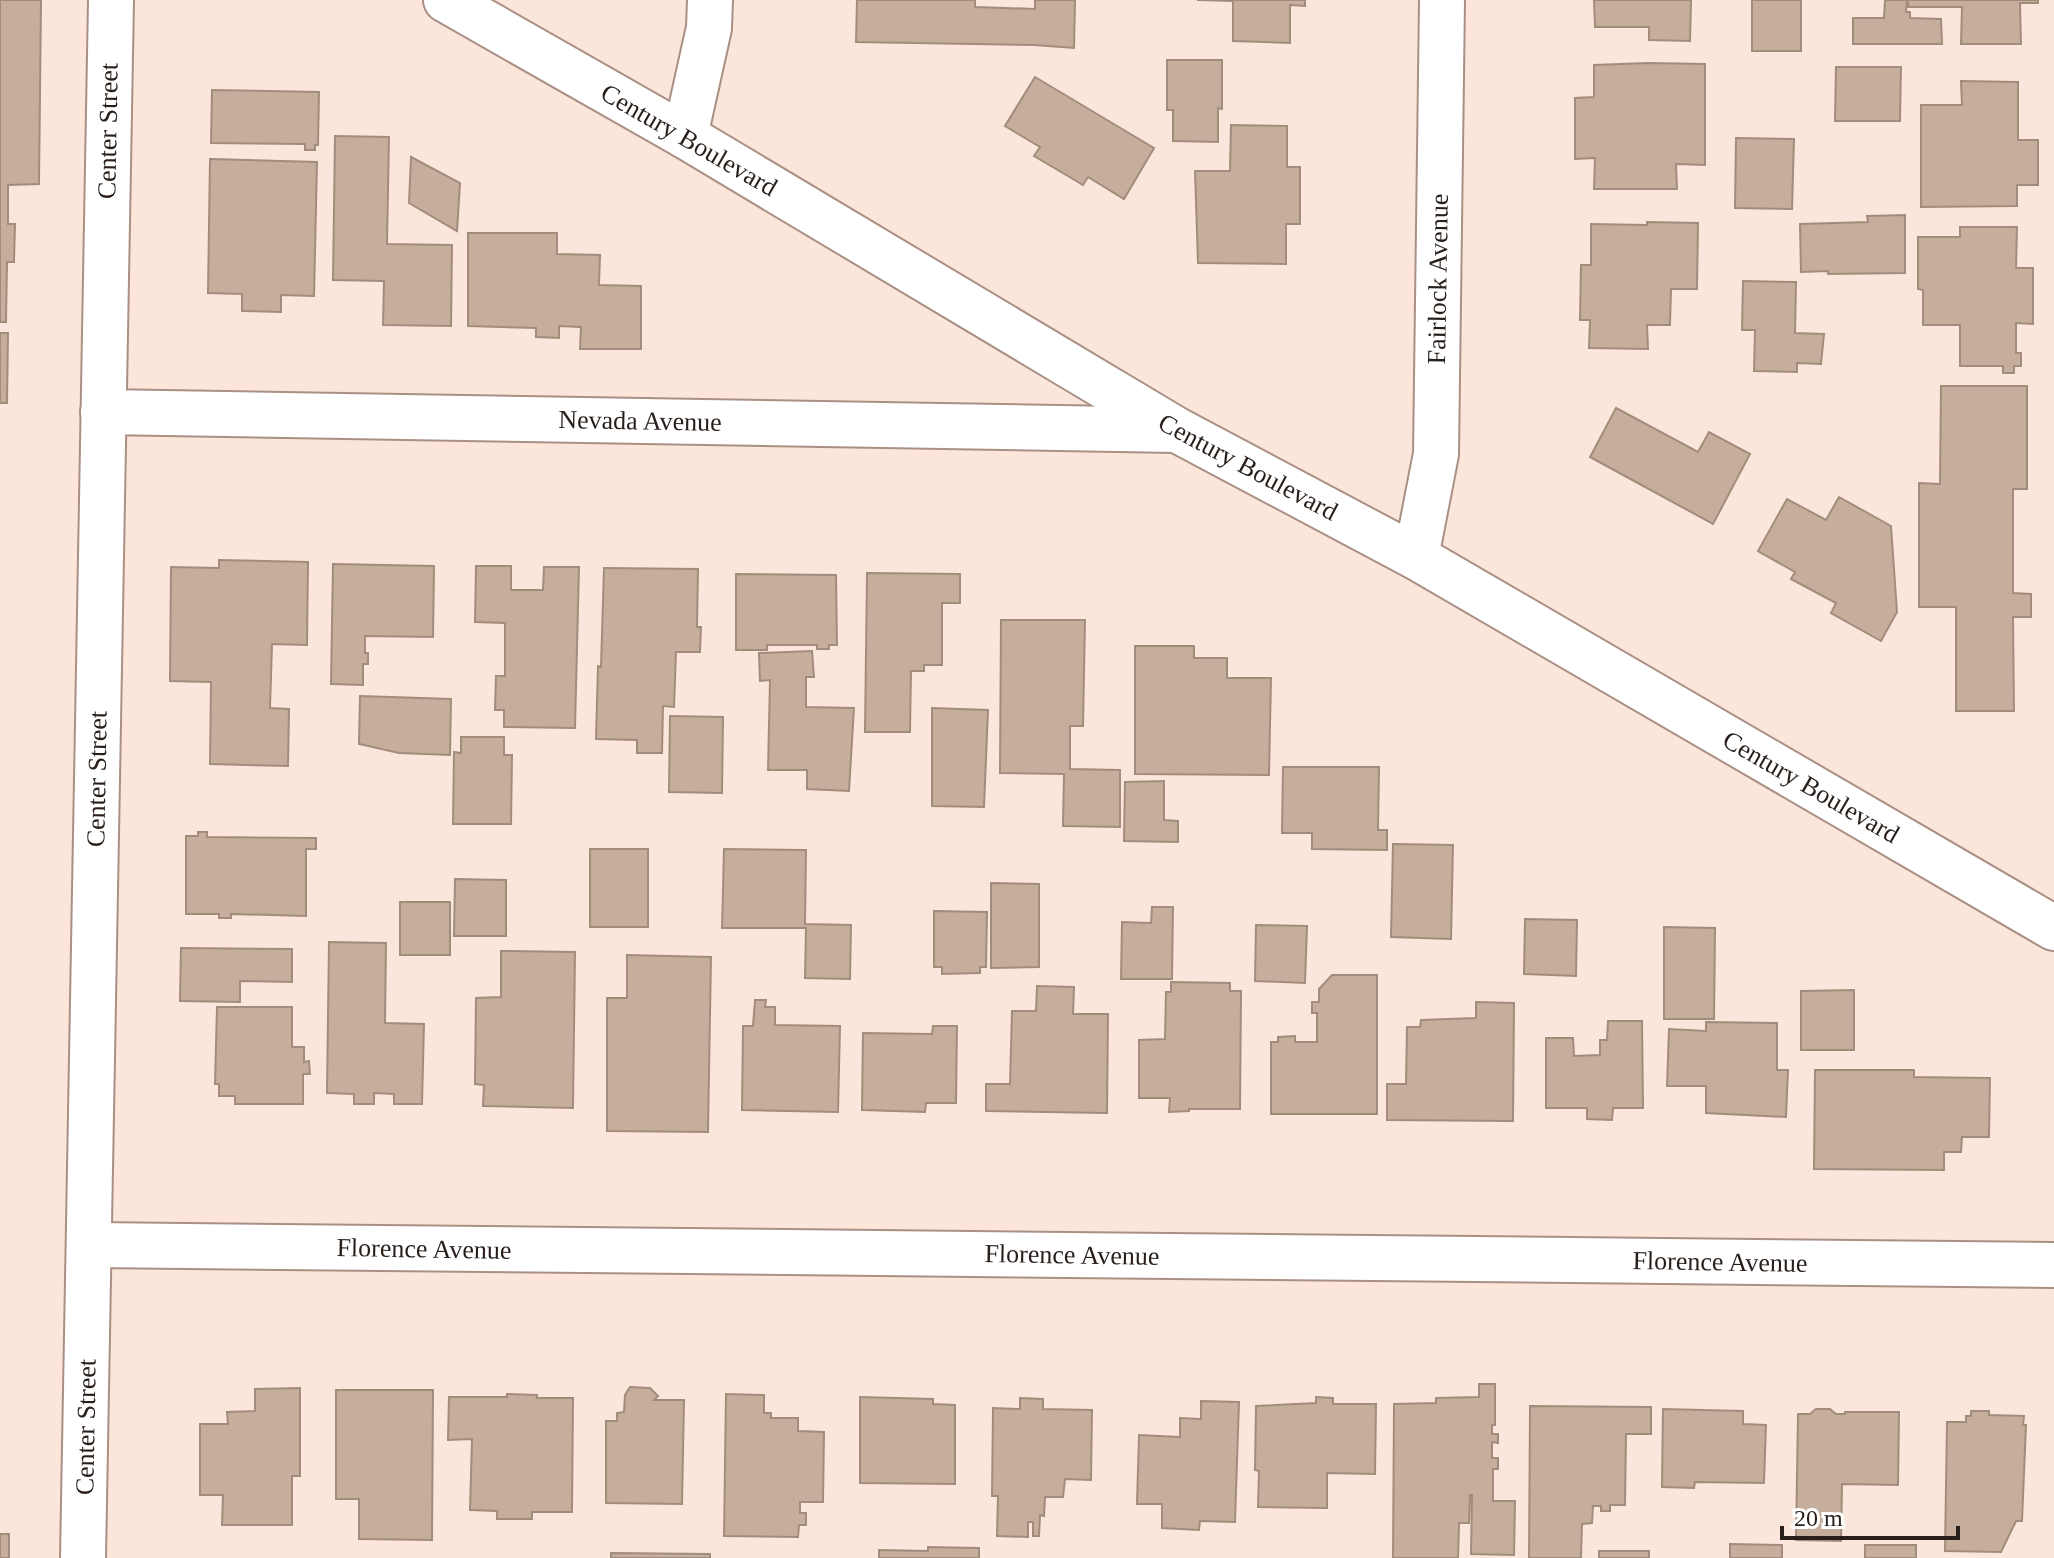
<svg xmlns="http://www.w3.org/2000/svg" width="2054" height="1558" font-family="'Times New Roman',serif">
<rect width="100%" height="100%" fill="#fce6db"/>
<!-- building -->
<g fill="#c5ae9c" stroke="#a28c7b" stroke-width="2">
<polygon points="0,0 41,0 39,184 8,185 8,224 15,224 14,262 7,262 6,322 0,322"/>
<polygon points="857,0 975,0 975,7 1035,9 1035,0 1075,0 1074,48 1034,45 856,42"/>
<polygon points="1197,0 1305,0 1305,6 1290,5 1290,43 1233,41 1233,1"/>
<polygon points="1594,0 1691,0 1690,41 1649,40 1649,27 1595,27"/>
<rect x="1752" y="0" width="49" height="51"/>
<polygon points="1885,0 1907,0 1906,12 1910,12 1910,18 1941,19 1942,44 1853,44 1853,18 1884,18"/>
<polygon points="1908,0 2038,0 2038,3 2020,3 2021,44 1961,44 1962,7 1908,7"/>
<polygon points="1167,60 1222,60 1222,109 1218,108 1218,142 1173,141 1173,110 1167,110"/>
<polygon points="1648,63 1705,64 1705,165 1676,164 1677,189 1594,189 1595,158 1575,159 1575,98 1594,97 1594,65"/>
<polygon points="1836,67 1901,67 1900,121 1835,121"/>
<polygon points="1035,77 1154,148 1124,199 1088,177 1083,185 1034,156 1040,147 1005,126"/>
<polygon points="1961,81 2018,82 2018,140 2038,140 2038,185 2017,185 2017,206 1921,207 1921,105 1962,105"/>
<polygon points="212,90 319,92 318,145 315,145 315,150 305,150 305,144 211,143"/>
<polygon points="1231,125 1287,126 1287,167 1300,167 1300,224 1286,224 1286,264 1198,263 1195,171 1230,171"/>
<polygon points="335,136 389,137 387,244 452,245 451,326 383,325 384,281 333,280"/>
<polygon points="1736,138 1794,139 1792,209 1735,208"/>
<polygon points="411,157 460,183 457,231 409,203"/>
<polygon points="210,159 317,162 314,296 281,295 281,312 242,311 242,294 208,293"/>
<polygon points="1905,215 1905,273 1828,274 1828,271 1801,272 1800,224 1868,222 1867,216"/>
<polygon points="1647,222 1698,223 1697,289 1671,289 1670,325 1647,325 1648,349 1589,348 1590,320 1580,320 1581,265 1591,265 1591,224 1647,225"/>
<polygon points="1960,227 2017,227 2016,268 2033,268 2033,324 2016,323 2016,353 2021,353 2021,366 2014,366 2014,373 2003,373 2003,366 1960,366 1960,325 1923,325 1923,290 1918,289 1918,237 1960,237"/>
<polygon points="468,233 557,233 557,254 600,255 599,285 641,286 641,349 580,349 581,327 559,326 559,338 536,337 536,328 468,326"/>
<polygon points="1743,281 1796,282 1795,333 1824,334 1821,364 1797,363 1797,372 1754,371 1755,330 1742,330"/>
<polygon points="0,333 8,333 7,403 0,403"/>
<polygon points="1941,386 2027,386 2027,489 2013,489 2013,593 2031,594 2031,617 2013,617 2014,711 1956,711 1956,607 1919,607 1919,483 1940,484"/>
<polygon points="1616,408 1698,452 1709,432 1750,454 1713,524 1590,457"/>
<polygon points="1839,497 1891,526 1897,612 1881,641 1831,613 1836,603 1791,579 1795,572 1758,551 1787,499 1826,520"/>
<polygon points="219,560 308,562 307,645 272,644 270,708 289,709 288,766 210,764 211,682 170,681 171,567 219,568"/>
<polygon points="333,564 434,566 433,637 365,636 365,653 368,653 368,664 363,664 363,685 331,684"/>
<polygon points="476,566 511,566 511,590 543,590 544,567 579,567 575,728 504,727 504,710 495,710 496,676 505,676 505,623 475,622"/>
<polygon points="604,568 698,569 697,627 701,627 700,652 676,652 674,707 663,706 662,753 637,753 637,740 596,739 598,666 601,667"/>
<polygon points="867,573 960,574 960,603 942,603 942,665 924,665 924,671 911,671 910,732 865,732"/>
<polygon points="736,574 836,575 837,645 829,645 829,649 817,649 817,645 767,645 767,650 736,650"/>
<polygon points="1001,620 1085,620 1083,726 1070,726 1070,769 1120,770 1120,827 1063,826 1064,774 1000,773"/>
<polygon points="1135,646 1194,646 1194,658 1227,658 1227,678 1271,678 1269,775 1135,774"/>
<polygon points="812,651 814,677 806,677 806,707 854,708 849,791 807,789 807,770 768,770 770,680 760,681 759,653"/>
<polygon points="360,696 451,699 450,755 399,753 359,744"/>
<polygon points="932,708 988,710 984,807 932,806"/>
<polygon points="670,716 723,717 722,793 669,792"/>
<polygon points="461,737 504,737 504,755 512,755 511,824 453,824 454,752 461,753"/>
<polygon points="1283,767 1379,767 1378,830 1387,830 1387,850 1312,849 1312,833 1282,833"/>
<polygon points="1164,781 1164,820 1178,821 1178,842 1124,841 1125,782"/>
<polygon points="198,832 207,832 207,837 316,838 316,849 306,849 306,916 231,914 231,918 219,918 219,914 186,914 186,836 198,836"/>
<polygon points="1393,844 1453,845 1451,939 1391,937"/>
<rect x="590" y="849" width="58" height="78"/>
<polygon points="724,849 806,850 805,924 851,925 850,979 805,978 806,928 722,928"/>
<polygon points="455,879 506,880 506,936 454,936"/>
<polygon points="991,883 1039,884 1039,967 991,968"/>
<rect x="400" y="902" width="50" height="53"/>
<polygon points="1152,907 1173,907 1172,979 1121,979 1122,922 1151,923"/>
<polygon points="934,911 987,912 986,967 980,967 980,973 942,974 942,967 934,967"/>
<polygon points="1525,919 1577,920 1576,976 1524,974"/>
<polygon points="1256,925 1307,926 1305,983 1255,981"/>
<polygon points="1664,927 1715,928 1714,1019 1664,1019"/>
<polygon points="329,942 386,943 385,1023 424,1024 422,1104 394,1104 394,1094 374,1093 374,1104 354,1104 354,1094 327,1093"/>
<polygon points="181,948 292,949 292,982 240,981 240,1002 180,1001"/>
<polygon points="501,951 575,952 573,1108 483,1106 484,1085 475,1084 476,998 501,997"/>
<polygon points="627,955 711,957 708,1132 607,1131 607,998 627,998"/>
<polygon points="1332,975 1377,975 1377,1114 1271,1114 1271,1042 1278,1042 1278,1037 1295,1036 1295,1042 1317,1042 1317,1013 1312,1013 1312,1002 1319,1002 1319,989"/>
<polygon points="1171,982 1230,983 1230,991 1241,991 1240,1109 1189,1109 1189,1111 1169,1112 1170,1098 1139,1098 1139,1040 1165,1039 1166,992 1171,992"/>
<polygon points="1037,986 1074,987 1073,1014 1108,1014 1107,1113 986,1111 986,1084 1010,1084 1012,1011 1036,1011"/>
<polygon points="1854,990 1854,1050 1801,1050 1801,991"/>
<polygon points="755,1000 766,1000 765,1007 775,1007 775,1025 840,1026 838,1112 742,1110 743,1026 753,1026"/>
<polygon points="1476,1002 1514,1003 1513,1121 1387,1120 1387,1084 1406,1084 1407,1027 1420,1027 1421,1020 1476,1018"/>
<polygon points="217,1007 292,1007 292,1047 304,1047 304,1062 309,1061 310,1074 303,1074 303,1104 235,1104 235,1096 219,1096 219,1084 215,1084"/>
<polygon points="1608,1021 1642,1021 1643,1108 1613,1108 1612,1120 1587,1119 1587,1108 1546,1108 1546,1038 1573,1038 1574,1056 1600,1055 1600,1040 1607,1040"/>
<polygon points="1706,1022 1777,1023 1777,1070 1788,1070 1786,1117 1706,1113 1706,1086 1667,1086 1669,1029 1706,1031"/>
<polygon points="933,1026 957,1026 956,1103 926,1103 925,1112 862,1110 863,1033 932,1034"/>
<polygon points="1815,1070 1914,1070 1914,1077 1990,1078 1989,1137 1962,1137 1961,1152 1944,1152 1944,1170 1814,1169"/>
<polygon points="1479,1384 1495,1384 1495,1425 1492,1425 1492,1434 1498,1434 1498,1443 1492,1442 1492,1458 1498,1458 1498,1469 1493,1469 1493,1501 1515,1501 1514,1555 1471,1554 1472,1495 1470,1495 1469,1523 1459,1523 1458,1558 1393,1558 1394,1404 1436,1403 1436,1398 1479,1397"/>
<polygon points="630,1387 650,1388 658,1396 654,1400 684,1400 682,1504 606,1503 606,1421 617,1421 617,1413 624,1412 625,1395"/>
<polygon points="300,1388 300,1476 292,1476 292,1525 222,1525 223,1495 200,1495 200,1424 228,1424 227,1412 255,1411 255,1389"/>
<polygon points="336,1390 433,1390 432,1540 359,1539 359,1499 336,1499"/>
<polygon points="507,1394 537,1395 537,1398 573,1398 572,1512 532,1512 532,1519 497,1519 497,1511 470,1510 472,1439 448,1440 449,1397 507,1397"/>
<polygon points="726,1394 764,1395 764,1413 771,1413 771,1418 798,1418 798,1431 824,1432 823,1502 800,1502 800,1513 806,1513 806,1525 799,1525 798,1537 724,1536"/>
<polygon points="860,1397 933,1399 933,1404 955,1405 955,1484 860,1483"/>
<polygon points="1316,1397 1333,1398 1333,1404 1376,1404 1375,1474 1327,1473 1327,1508 1258,1507 1259,1471 1255,1470 1256,1406 1316,1403"/>
<polygon points="1020,1398 1043,1399 1043,1409 1092,1410 1091,1480 1065,1479 1063,1497 1045,1497 1044,1516 1040,1515 1039,1536 1033,1536 1033,1522 1028,1522 1028,1537 997,1536 998,1496 992,1496 993,1408 1020,1409"/>
<polygon points="1201,1401 1239,1402 1235,1522 1200,1521 1199,1530 1162,1528 1162,1504 1137,1504 1139,1435 1180,1437 1180,1418 1201,1419"/>
<polygon points="1530,1406 1651,1407 1651,1434 1626,1434 1625,1505 1610,1505 1610,1511 1601,1511 1601,1506 1593,1506 1592,1523 1582,1524 1581,1558 1529,1558"/>
<polygon points="1663,1409 1743,1411 1743,1424 1766,1425 1764,1483 1695,1482 1694,1488 1662,1487"/>
<polygon points="1816,1409 1830,1409 1836,1414 1845,1414 1845,1412 1899,1412 1898,1485 1842,1484 1841,1541 1796,1540 1798,1414 1810,1414"/>
<polygon points="1971,1411 1989,1411 1989,1415 2024,1416 2023,1425 2026,1425 2022,1521 2016,1521 2001,1552 1945,1551 1947,1422 1966,1422 1966,1416 1971,1416"/>
<rect x="0" y="1534" width="9" height="24"/>
<polygon points="1730,1544 1782,1545 1782,1558 1730,1558"/>
<rect x="1865" y="1545" width="51" height="13"/>
<polygon points="928,1547 979,1548 979,1558 879,1558 879,1550 928,1551"/>
<rect x="1599" y="1551" width="50" height="7"/>
<polygon points="611,1553 710,1554 710,1558 611,1558"/>
</g>
<g fill="none" stroke-linecap="round" stroke-linejoin="round">
<!-- minor casing -->
<g stroke="#aa9084" stroke-width="48">
<g id="minor">
<polyline points="446,0 685,136 1177,430 1416,557 2054,928"/>
<polyline points="685,136 709,28 710,0"/>
<polyline points="103,412 1175,430"/>
<polyline points="1416,557 1436,454 1442,0"/>
<polyline points="91,1245 2054,1265"/>
<polyline points="83,1558 111,0"/>
</g>
</g>
<!-- minor -->
<use href="#minor" stroke="#fff" stroke-width="44"/>
</g>
<g text-anchor="middle" dominant-baseline="central" stroke-width="6" stroke-linejoin="round" paint-order="stroke">
<!-- street labels -->
<g font-size="26" fill="#281e1a" stroke="#fff">
<text transform="translate(108 131) rotate(-89)">Center Street</text>
<text transform="translate(689 140) rotate(30)">Century Boulevard</text>
<text transform="translate(1438 279) rotate(-89)">Fairlock Avenue</text>
<text transform="translate(640 421) rotate(1)">Nevada Avenue</text>
<text transform="translate(1248 467) rotate(28)">Century Boulevard</text>
<text transform="translate(97 779) rotate(-89)">Center Street</text>
<text transform="translate(1811 787) rotate(30)">Century Boulevard</text>
<text transform="translate(424 1249) rotate(1)">Florence Avenue</text>
<text transform="translate(1072 1255) rotate(1)">Florence Avenue</text>
<text transform="translate(1720 1262) rotate(1)">Florence Avenue</text>
<text transform="translate(86 1427) rotate(-89)">Center Street</text>
</g>
</g>
<!-- scale -->
<path d="M1782 1526v12h176v-12" fill="none" stroke="#281e1a" stroke-width="4"/>
<text x="1794" y="1526" font-size="24" fill="#281e1a" stroke="#ffffff" stroke-width="6" paint-order="stroke">20 m</text>
</svg>
